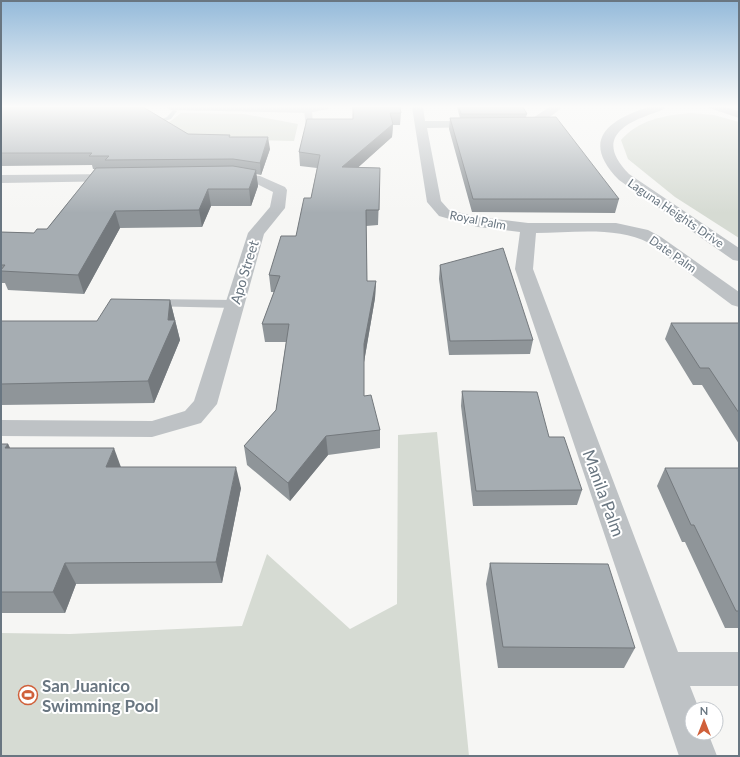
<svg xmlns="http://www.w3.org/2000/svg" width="740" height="757" font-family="Lato,sans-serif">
<rect width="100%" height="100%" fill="#f6f6f4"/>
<!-- green -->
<g fill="#d6dbd3">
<polygon points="181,113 244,114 298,124 294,141 138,137 168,123"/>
<path d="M691 113 714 115 739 122V238L675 197 628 159 621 140C638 120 665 115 691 113Z"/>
<polygon points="437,432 469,756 1,756 1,633 70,634 242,626 267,554 350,629 397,604 398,435"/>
</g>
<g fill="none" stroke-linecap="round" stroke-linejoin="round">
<!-- stream -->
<polygon fill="#b7c2c5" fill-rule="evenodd" points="173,110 177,111 171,119 152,125 150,124 167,117"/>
<!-- lane -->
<g fill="#bec2c5" fill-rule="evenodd">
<polygon points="308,107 312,110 313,124 328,125 328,129 306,128 304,110"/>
<polygon points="149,299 235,300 240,301 242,304 240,307 235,308 144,306 142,303 144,300"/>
</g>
<!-- street -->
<g fill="#bec2c5" fill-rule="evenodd">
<polygon points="166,107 329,107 328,109 308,113 171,110"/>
<path d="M412 107H423L425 121H480L486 124 480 127 427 128 441 201 449 210 478 217 528 223H616L648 230 661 237 739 292V307L732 305 649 243C617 226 571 233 536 233L533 269 678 652H739V686H690L699 709H692V733H708L717 756H679L515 269 520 232 478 227 439 216 427 202Z"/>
<path d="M549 107H562C554 117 518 137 508 124L514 121 530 120Z"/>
<path d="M648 107H666C661 112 652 113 646 116 613 128 601 146 629 174L739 248V261L733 260 619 180C581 141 606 121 648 107Z"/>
<polygon points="706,107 725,107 739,111 739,118"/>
<polygon points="228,173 260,176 285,187 287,190 285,208 264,234 217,404 201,423 152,437 1,436 1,420 152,421 185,411 194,401 248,233 270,207 273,192 257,184 223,180 221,177 223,174"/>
<polygon points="118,174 123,175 125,178 123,181 1,183 1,175"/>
</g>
</g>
<!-- wall -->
<g fill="#8f9599">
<polygon points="1,107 188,134 230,137 270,149 261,175 256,174 258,186 251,206 211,206 202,227 120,228 84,294 8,290 5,283 1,283 1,232 34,233 47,229 95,169 93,169 92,165 1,166"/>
<polygon points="353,107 401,113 400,125 393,125 392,137 358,167 380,168 378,225 366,226 367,281 376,281 375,298 364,362 364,396 380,430 380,448 328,455 290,501 247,465 244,446 276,410 286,342 265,342 262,324 274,292 271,292 269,275 296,236 311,198 317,168 300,166 299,152 353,119"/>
<polygon points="457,107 523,107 527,114 526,117 619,199 615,213 472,212 449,129 450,118 460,118"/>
<polygon points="440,265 533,340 530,354 449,355 439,279"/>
<polygon points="170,300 180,340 154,403 1,405 1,322 97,321"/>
<polygon points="671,323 739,323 739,444 702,385 693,385 665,339"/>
<polygon points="462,391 549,437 582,490 577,505 473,506 461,406"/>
<polygon points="1,444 8,444 10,448 120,467 241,488 222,583 76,584 65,613 1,613"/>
<polygon points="665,468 739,468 739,628 725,628 685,542 682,542 657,486"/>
<polygon points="490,563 635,648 624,668 498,668 486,584"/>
</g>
<!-- shaded-wall -->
<g fill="#74797d">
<polygon points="393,124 392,137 342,182 342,167"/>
<polygon points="268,137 270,149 261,175 260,163"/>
<polygon points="256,170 258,186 251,206 249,189"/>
<polygon points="208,189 211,206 202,227 199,210"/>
<polygon points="115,211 120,228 84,294 78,275"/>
<polygon points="376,281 375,298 364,362 364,344"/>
<polygon points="170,300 180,340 154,403 148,381 168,320"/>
<polygon points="326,436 328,455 290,501 288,483"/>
<polygon points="8,444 19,466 5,448"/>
<polygon points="114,448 122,470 106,467"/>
<polygon points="236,467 241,488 222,583 216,562"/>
<polygon points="65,563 76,584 65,613 53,592"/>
</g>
<!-- building -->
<g fill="#a6adb2" stroke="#74797d">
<polygon points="1,107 143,107 188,134 230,135 229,137 268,137 260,163 233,159 105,160 109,156 89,156 92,153 1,153"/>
<polygon points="353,107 400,107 401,113 390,113 393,124 342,167 380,168 379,210 366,210 367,281 376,281 364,344 364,396 371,395 380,430 326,436 288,483 244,446 276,410 289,324 262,324 280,276 269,275 281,236 296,236 304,198 311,198 320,155 299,152 307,119 353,119"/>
<polygon points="459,107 523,107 527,114 461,114"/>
<polygon points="556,117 619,199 473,199 450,118"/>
<polygon points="233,166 256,170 249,189 208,189 199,210 115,211 78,275 1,271 1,270 5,265 1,265 1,232 34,233 37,229 47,229 96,168"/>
<polygon points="503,248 533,340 450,341 440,265"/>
<polygon points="111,299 170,300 168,320 175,320 148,381 1,384 1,321 97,321"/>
<polygon points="671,323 739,323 739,413 709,368 700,368"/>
<polygon points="462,391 537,392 549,437 564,437 582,490 476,491"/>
<polygon points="1,444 8,444 5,448 114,448 106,467 236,467 216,562 65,563 53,592 1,592"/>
<polygon points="665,468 739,468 739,611 736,611 694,525 691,525"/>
<polygon points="490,563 608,564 635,648 503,647"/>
</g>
<!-- sky -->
<linearGradient id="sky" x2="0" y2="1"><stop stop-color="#94bada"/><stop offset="0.5" stop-color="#fbfbfa"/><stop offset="1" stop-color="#fbfbfa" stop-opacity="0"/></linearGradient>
<rect width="740" height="213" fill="url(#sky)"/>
<!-- icons -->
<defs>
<g id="stadium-ring" transform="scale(1)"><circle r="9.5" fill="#fff" stroke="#d0603a" stroke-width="1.5"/><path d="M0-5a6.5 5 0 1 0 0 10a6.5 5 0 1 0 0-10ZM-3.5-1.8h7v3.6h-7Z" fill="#d0603a"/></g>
</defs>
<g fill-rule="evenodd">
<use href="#stadium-ring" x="28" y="695"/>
</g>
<g text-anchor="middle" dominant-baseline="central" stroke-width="4" stroke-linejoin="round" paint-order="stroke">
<!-- far-street labels -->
<g font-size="12" fill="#697681" stroke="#fff">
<text transform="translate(676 213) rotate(34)">Laguna Heights Drive</text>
<text transform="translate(478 220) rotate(11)">Royal Palm</text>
<text transform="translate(673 254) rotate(35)">Date Palm</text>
</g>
<!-- street labels -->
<g font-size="14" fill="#697681" stroke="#fff">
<text transform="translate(244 272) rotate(-73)">Apo Street</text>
</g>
<!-- near-street labels -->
<g font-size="17" fill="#697681" stroke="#fff">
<text transform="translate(604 493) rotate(70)">Manila Palm</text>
</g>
<!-- near-poi labels -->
<g font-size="17" font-weight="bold" fill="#697681" stroke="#fff" text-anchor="start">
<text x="42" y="685">San Juanico<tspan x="42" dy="20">Swimming Pool</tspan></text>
</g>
</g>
<!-- border -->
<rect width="740" height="757" fill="none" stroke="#697681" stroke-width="4"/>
<!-- north arrow -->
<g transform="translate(704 721)"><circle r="19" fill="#ffffff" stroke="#c3c8cd"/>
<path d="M0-3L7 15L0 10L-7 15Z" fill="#d0603a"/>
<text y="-6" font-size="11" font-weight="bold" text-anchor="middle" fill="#697681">N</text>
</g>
</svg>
